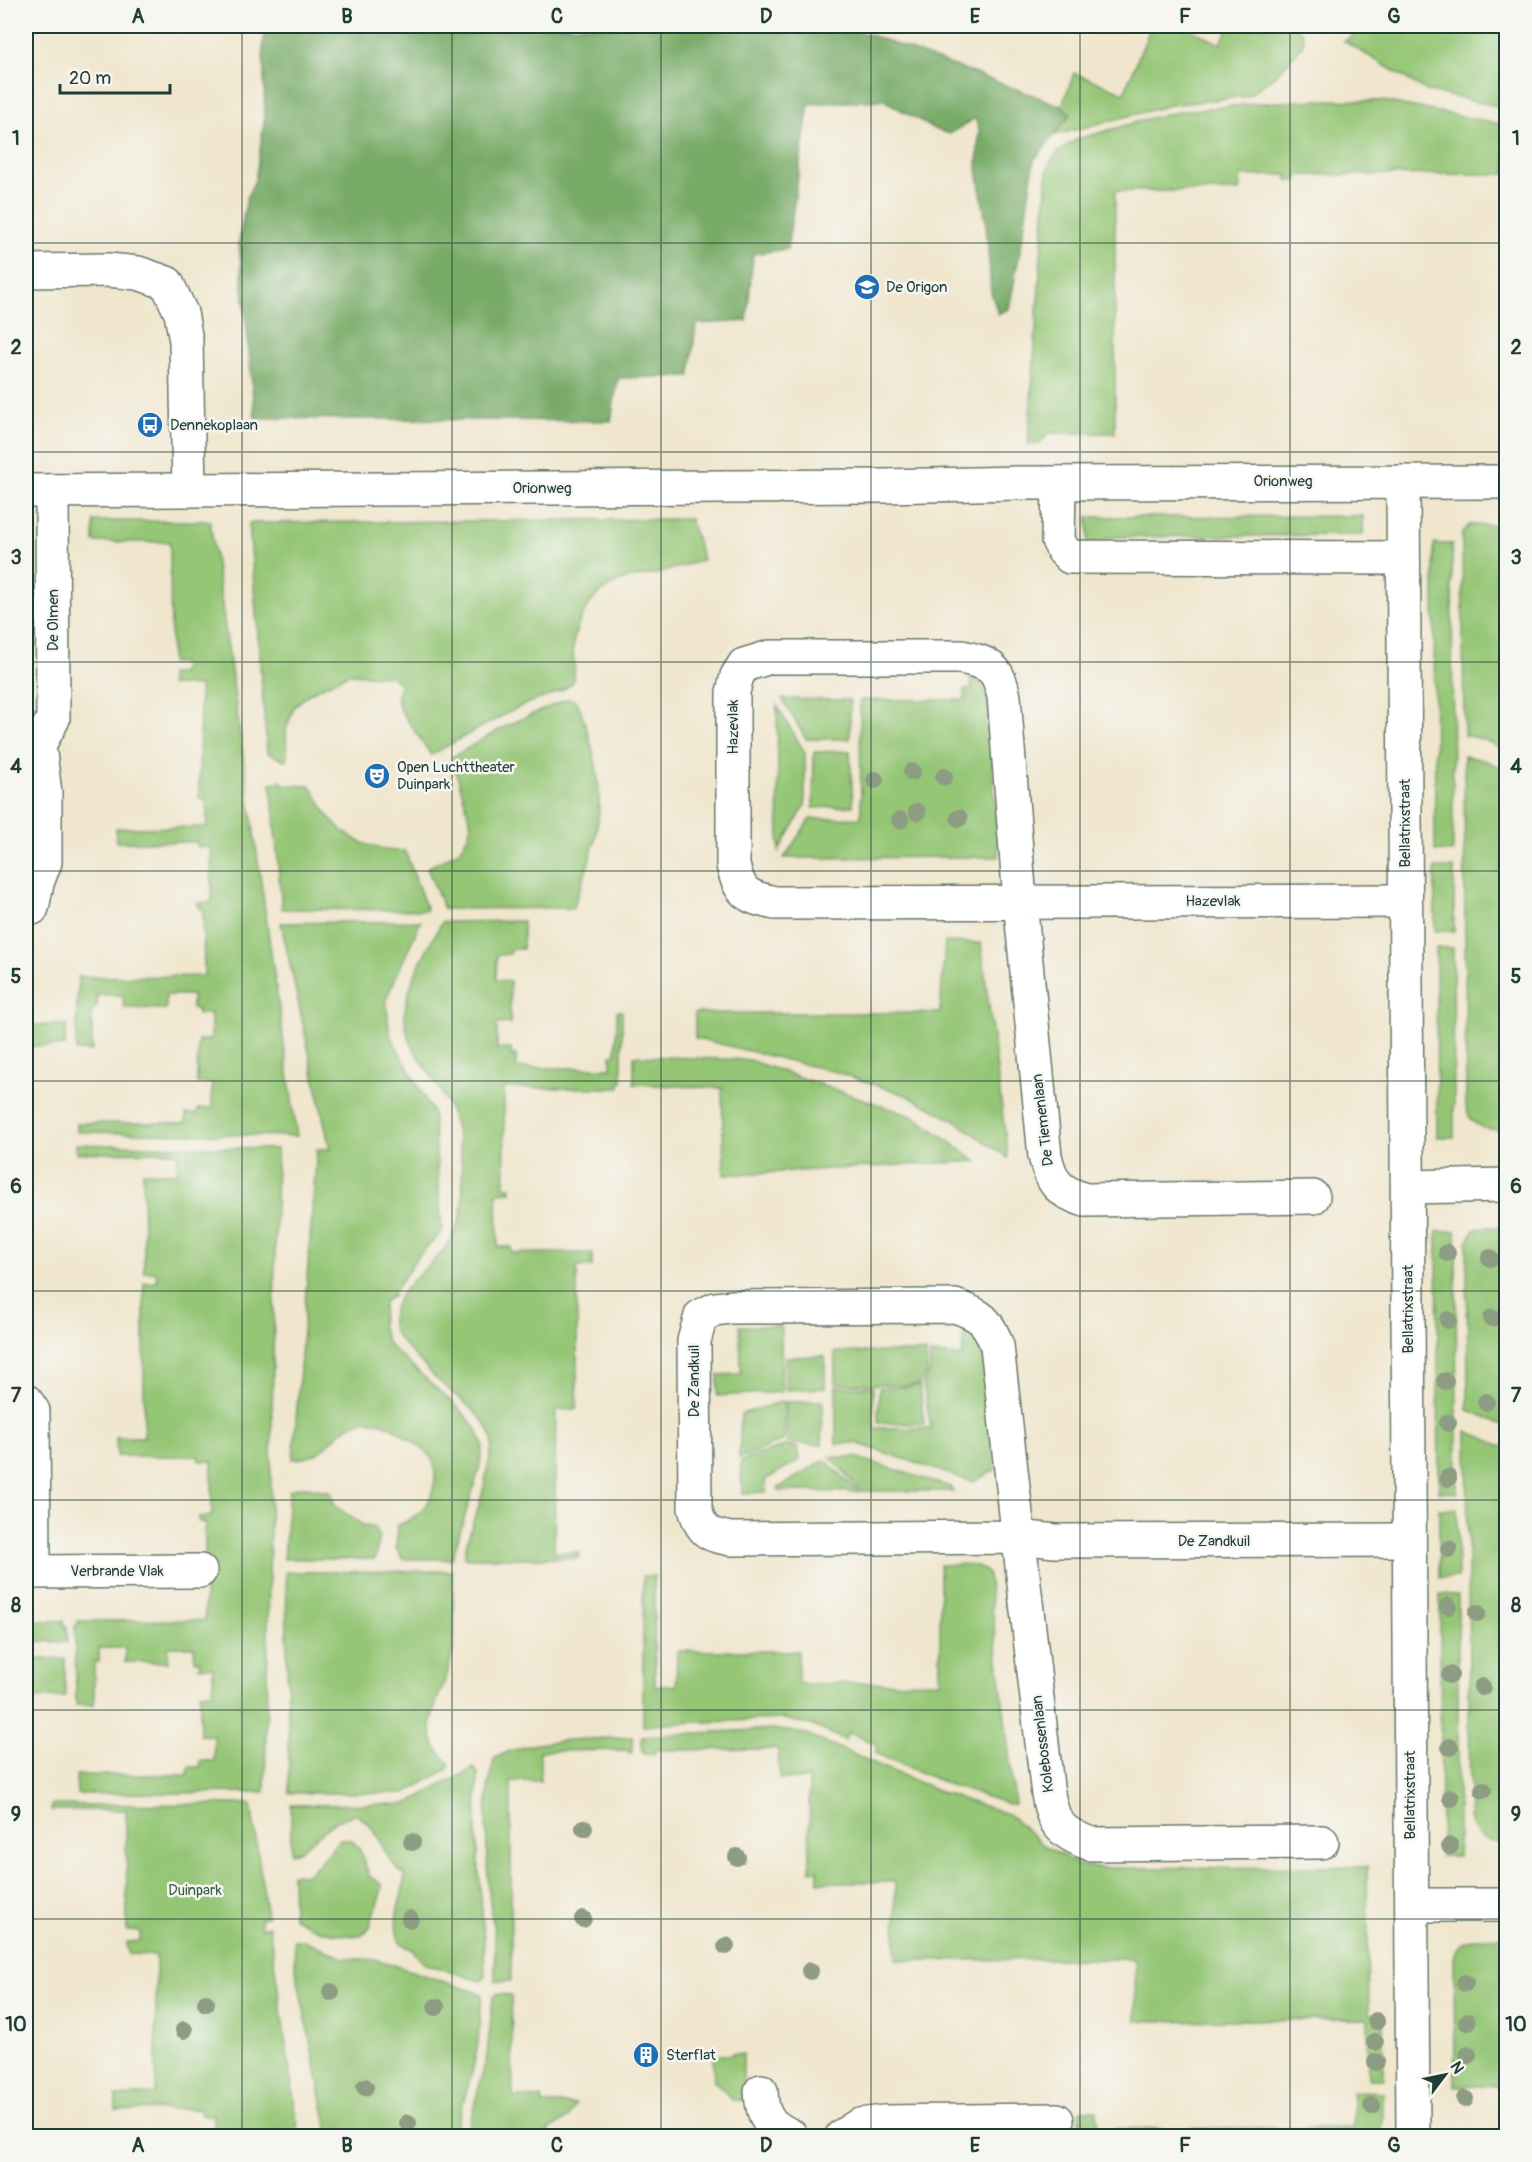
<svg xmlns="http://www.w3.org/2000/svg" width="1532" height="2162" font-family="Pangolin,sans-serif">
<rect width="100%" height="100%" fill="#f6f6f2"/>
<filter id="ink" filterUnits="userSpaceOnUse"><feTurbulence type="fractalNoise" baseFrequency=".0167" numOctaves="2"/><feDisplacementMap in="SourceGraphic" scale="12" xChannelSelector="R" yChannelSelector="G"/><feConvolveMatrix kernelMatrix="1 2 1 2 8 2 1 2 1" color-interpolation-filters="sRGB"/></filter>
<filter id="wash" filterUnits="userSpaceOnUse"><feTurbulence type="fractalNoise" baseFrequency=".008" numOctaves="4" result="noise"/><feDisplacementMap in="SourceGraphic" scale="24" xChannelSelector="R" yChannelSelector="G"/><feGaussianBlur stdDeviation="1.35" result="paint"/><feColorMatrix in="noise" values="0 0 0 0 0 0 0 0 0 0 0 0 0 0 0 0 0 1.4 0 .05"/><feComposite in="paint" operator="in"/></filter>
<g filter="url(#wash)">
<rect width="100%" height="100%" fill="#f0e6cd"/>
<!-- green -->
<g fill="#95c676" stroke="#5a8255" stroke-width="1.5">
<polygon points="1151,26 1184,26 1220,44 1230,26 1290,26 1301,32 1304,39 1302,46 1277,74 1248,96 1171,105 1052,136 1071,114 1062,106 1074,73 1124,93"/>
<polygon points="1362,26 1506,26 1506,106 1491,105 1427,91 1344,41 1354,36"/>
<polygon points="1318,100 1383,101 1506,125 1506,174 1298,175 1297,181 1287,180 1287,175 1240,176 1240,191 1115,191 1115,433 1049,433 1039,444 1028,444 1047,172 1051,161 1057,153 1075,140 1154,117 1183,111 1262,103"/>
<polygon points="1363,516 1363,535 1109,537 1098,547 1088,547 1088,517"/>
<path d="M690 519 703 560C688 565 673 569 659 573 647 576 634 576 623 580 593 590 574 620 573 650 573 660 578 678 570 685 557 696 538 698 524 705 492 720 462 738 431 755L399 708 397 694 401 684 390 676 348 674 310 693 294 707 286 730 287 761 267 753 249 523Z"/>
<polygon points="94,521 210,521 297,1136 77,1132 77,1123 186,1123 186,1114 197,1114 198,1109 212,1108 212,1083 197,1083 198,1040 211,1040 211,1014 198,1014 197,1009 192,1008 192,995 166,995 166,1009 124,1008 123,995 97,995 97,1008 92,1009 92,1051 76,1051 78,977 204,976 203,908 198,908 197,903 212,902 211,847 197,847 197,842 116,842 116,828 207,827 207,800 199,799 200,686 170,685 170,674 182,674 183,663 171,663 170,542 94,542"/>
<polygon points="1469,525 1506,525 1506,751 1485,740 1464,735 1462,534"/>
<polygon points="1434,544 1452,544 1453,852 1435,851"/>
<polygon points="970,676 980,681 987,695 999,857 784,858 810,819 861,818 860,700 965,700 964,690 972,689"/>
<path d="M567 699C575 699 577 702 580 708 593 747 604 786 597 827 593 855 582 882 573 908L444 909 427 868 458 852 468 836 471 824 452 757 506 726Z"/>
<polygon points="782,699 850,700 850,739 806,739"/>
<polygon points="777,706 805,753 805,806 779,851"/>
<polygon points="850,751 853,806 813,808 814,752"/>
<path d="M1464 756 1484 760 1506 770V822H1505L1506 1130C1487 1130 1471 1129 1466 1107Z"/>
<path d="M281 781 285 785 310 786C318 796 322 808 330 818 348 840 376 852 405 851L427 910 282 909 271 783Z"/>
<rect x="1435" y="868" width="19" height="63"/>
<path d="M421 921 386 999 390 1035 433 1113 442 1232 420 1254 392 1294 394 1295 384 1302 381 1324 387 1342 393 1349 456 1406 476 1428 483 1445 479 1469 452 1559H403L396 1548 398 1525C414 1519 424 1511 431 1496 436 1484 437 1466 430 1456 427 1451 421 1448 416 1444 399 1432 380 1415 358 1422 328 1433 330 1459 293 1459L317 1149H330L281 923Z"/>
<path d="M523 921V949H511L510 954 497 955 496 980 510 981V1023L497 1024V1049H511V1055H516V1068H611V1055L616 1054 617 1011H622V1082H620V1088H504L505 1187H511V1192L497 1193 498 1247H511L512 1253H592V1267H577V1409L556 1410 554 1552H579L578 1558H464C466 1541 471 1527 477 1511 483 1496 485 1481 488 1466 490 1458 493 1448 492 1439 488 1418 456 1396 441 1383 430 1373 420 1361 409 1350 402 1342 393 1335 392 1324 390 1291 428 1271 445 1248 456 1234 463 1215 463 1197 463 1166 460 1132 447 1103 434 1072 401 1047 405 1010 409 979 427 949 442 922Z"/>
<polygon points="945,942 981,943 1008,1158 954,1120 906,1095 836,1072 695,1038 695,1013 940,1013"/>
<polygon points="1436,948 1453,948 1454,1137 1437,1137"/>
<polygon points="26,1025 66,1025 65,1046 26,1046"/>
<polygon points="634,1056 749,1060 915,1117 977,1161 724,1175 722,1088 634,1084"/>
<polygon points="76,1144 277,1149 265,1792 77,1794 76,1775 188,1775 189,1767 200,1767 200,1761 214,1761 214,1736 200,1735 200,1693 213,1692 213,1667 199,1667 200,1661 195,1661 194,1647 168,1647 168,1662 125,1662 125,1648 99,1648 99,1662 94,1662 94,1705 76,1705 75,1626 77,1626 78,1621 205,1620 205,1522 199,1522 199,1517 212,1516 212,1461 199,1461 198,1456 117,1456 116,1437 144,1437 144,1283 157,1282 156,1272 144,1272 143,1172 177,1173 178,1152 76,1153"/>
<polygon points="1483,1227 1506,1227 1506,1426 1468,1410 1467,1242 1474,1230"/>
<polygon points="1437,1231 1456,1231 1457,1493 1439,1492"/>
<polygon points="740,1326 781,1326 782,1392 717,1396 718,1375 741,1374"/>
<path d="M964 1328C976 1333 979 1342 983 1354L995 1470 973 1482 856 1443 836 1444V1387H873L874 1428H931L923 1383 930 1372V1354L962 1356Z"/>
<polygon points="835,1352 926,1352 927,1373 918,1385 835,1384"/>
<polygon points="825,1356 825,1388 786,1390 785,1357"/>
<polygon points="920,1386 924,1424 878,1423 879,1388"/>
<polygon points="784,1401 784,1440 739,1458 741,1414"/>
<polygon points="823,1401 822,1445 787,1443 786,1402"/>
<path d="M1467 1431 1506 1448V1843C1489 1843 1473 1837 1470 1818Z"/>
<polygon points="784,1446 797,1447 799,1460 765,1480 766,1492 742,1493 741,1461"/>
<polygon points="830,1457 855,1457 951,1487 953,1491 861,1491"/>
<polygon points="825,1460 859,1492 779,1491 778,1488"/>
<polygon points="298,1487 308,1487 331,1492 335,1506 363,1525 374,1526 380,1537 375,1559 284,1559 289,1491"/>
<polygon points="1439,1509 1457,1509 1458,1577 1439,1578"/>
<path d="M940 1565C956 1565 978 1560 988 1574L1015 1804H1008L950 1785 875 1753 878 1745 848 1732 845 1740 811 1725 783 1719 677 1723 643 1726V1576H654L655 1686H676L677 1651H798V1684L940 1682Z"/>
<path d="M452 1571C453 1602 458 1637 449 1667 444 1688 431 1707 431 1729 431 1743 440 1755 450 1764L448 1769 405 1793H289L286 1572Z"/>
<polygon points="1440,1594 1458,1595 1458,1856 1441,1856"/>
<polygon points="26,1621 64,1621 64,1626 67,1626 67,1642 26,1641"/>
<polygon points="26,1659 65,1659 65,1697 26,1698"/>
<polygon points="773,1729 806,1734 946,1794 1008,1814 1045,1846 1061,1855 1079,1865 1098,1868 1367,1867 1369,2014 1383,2015 1383,2079 1369,2079 1368,2019 1136,2021 1135,1959 896,1960 895,1882 818,1882 818,1870 810,1870 809,1779 780,1779 778,1749 655,1750 654,1754 644,1754 642,1752 642,1736"/>
<path d="M632 1737V1752L629 1754V1750L540 1751V1781H511V1981H495V1941L488 1887 486 1819 488 1788 494 1759C529 1737 591 1740 632 1737Z"/>
<path d="M474 1768 478 1773 476 1828 484 1942 485 1978 480 1981 424 1963 411 1949 400 1943C390 1916 403 1901 405 1875 379 1857 385 1831 355 1814L336 1821 299 1851 291 1853V1805L406 1804Z"/>
<polygon points="251,1804 267,1917 260,1918 261,1928 269,1926 299,2136 214,2136 214,2115 201,2115 200,2109 116,2110 116,2096 156,2094 156,1955 128,1954 127,1942 140,1941 140,1931 127,1931 126,1810 51,1810 51,1805"/>
<path d="M340 1839H350C362 1849 365 1860 368 1875L382 1885C382 1900 371 1912 370 1928L360 1936C332 1935 318 1932 293 1917L292 1874 305 1875 321 1862Z"/>
<path d="M1506 1937V2136H1496L1502 2135 1500 2086H1455L1454 1959C1457 1932 1486 1938 1506 1937Z"/>
<polygon points="294,1940 304,1940 343,1958 378,1960 482,1994 478,2043 473,2069 453,2136 329,2136 295,1965"/>
<polygon points="496,1994 511,1995 513,2097 542,2098 543,2104 576,2104 568,2119 548,2130 552,2136 466,2136 487,2057 493,1997"/>
<polygon points="733,2053 743,2054 743,2100 733,2100 714,2081 713,2055 733,2055"/>
<polygon points="1353,2091 1383,2092 1383,2121 1378,2136 1080,2136 1080,2110 1097,2110 1098,2129 1353,2128"/>
</g>
<!-- forest -->
<polygon fill="#78ab67" stroke="#4c744e" stroke-width="1.5" points="266,26 828,26 868,34 1062,106 1071,114 1034,160 1023,236 1009,309 998,314 991,292 986,223 977,169 979,130 975,118 950,134 934,129 884,100 809,104 787,249 753,254 747,321 696,324 690,376 618,378 611,421 255,418 239,242 247,197 255,180 265,117 263,45"/>
</g>
<g filter="url(#ink)">
<g fill="none" stroke-linecap="round" stroke-linejoin="round">
<!-- minor casing -->
<g stroke="#68786a" stroke-width="36">
<g id="minor">
<polyline points="26,271 108,270 138,273 167,283 181,313 186,341 189,490"/>
<polyline points="1403,482 1413,2136"/>
<polyline points="1059,483 1058,540 1063,550 1070,557 1403,558"/>
<polyline points="26,491 884,486 1019,483 1506,482"/>
<polyline points="26,750 39,745 53,719 52,491"/>
<polyline points="32,908 37,883 45,862 45,793 39,745"/>
<polyline points="1408,1187 1506,1185"/>
<path d="M1313 1197 1085 1200C1058 1191 1052 1184 1045 1156L1020 901 1004 697C998 667 990 663 961 657H770L744 665 737 676 733 692V865C740 894 747 897 775 903L1405 901"/>
<polyline points="26,1401 33,1411 34,1572"/>
<polyline points="26,1572 200,1571"/>
<path d="M1322 1842 1091 1844C1057 1832 1052 1821 1047 1787L997 1346C988 1320 981 1315 955 1306L731 1307 715 1309 701 1316 694 1341 695 1508C701 1532 708 1535 731 1539L1019 1537 1055 1541 1409 1540"/>
<polyline points="1412,1905 1506,1905"/>
<path d="M761 2091C762 2117 768 2124 791 2136"/>
<polyline points="842,2136 859,2125 884,2122 1057,2120"/>
</g>
</g>
<!-- minor -->
<use href="#minor" stroke="#fff" stroke-width="33"/>
</g>
<!-- trees -->
<g fill="#8d9c82">
<circle cx="912" cy="772" r="9"/>
<circle cx="944" cy="777" r="9"/>
<circle cx="875" cy="780" r="9"/>
<circle cx="917" cy="812" r="9"/>
<circle cx="959" cy="818" r="9"/>
<circle cx="900" cy="820" r="9"/>
<circle cx="1447" cy="1253" r="9"/>
<circle cx="1490" cy="1258" r="9"/>
<circle cx="1492" cy="1318" r="9"/>
<circle cx="1448" cy="1320" r="9"/>
<circle cx="1445" cy="1381" r="9"/>
<circle cx="1486" cy="1402" r="9"/>
<circle cx="1448" cy="1423" r="9"/>
<circle cx="1448" cy="1478" r="9"/>
<circle cx="1449" cy="1549" r="9"/>
<circle cx="1448" cy="1606" r="9"/>
<circle cx="1477" cy="1613" r="9"/>
<circle cx="1450" cy="1675" r="9"/>
<circle cx="1482" cy="1687" r="9"/>
<circle cx="1450" cy="1747" r="9"/>
<circle cx="1483" cy="1790" r="9"/>
<circle cx="1451" cy="1798" r="9"/>
<circle cx="584" cy="1828" r="9"/>
<circle cx="412" cy="1842" r="9"/>
<circle cx="1450" cy="1846" r="9"/>
<circle cx="737" cy="1857" r="9"/>
<circle cx="410" cy="1919" r="9"/>
<circle cx="583" cy="1919" r="9"/>
<circle cx="726" cy="1946" r="9"/>
<circle cx="810" cy="1971" r="9"/>
<circle cx="1465" cy="1983" r="9"/>
<circle cx="331" cy="1992" r="9"/>
<circle cx="206" cy="2003" r="9"/>
<circle cx="436" cy="2007" r="9"/>
<circle cx="1376" cy="2021" r="9"/>
<circle cx="1467" cy="2022" r="9"/>
<circle cx="184" cy="2030" r="9"/>
<circle cx="1375" cy="2042" r="9"/>
<circle cx="1468" cy="2055" r="9"/>
<circle cx="1376" cy="2062" r="9"/>
<circle cx="365" cy="2087" r="9"/>
<circle cx="1465" cy="2099" r="9"/>
<circle cx="1372" cy="2106" r="9"/>
<circle cx="408" cy="2123" r="9"/>
</g>
</g>
<!-- grid -->
<path fill="none" stroke="#1f3d34" stroke-width="1.5" stroke-opacity="0.55" d="M242 26V2136M452 26V2136M661 26V2136M871 26V2136M1080 26V2136M1290 26V2136M26 243H1506M26 452H1506M26 662H1506M26 871H1506M26 1081H1506M26 1291H1506M26 1500H1506M26 1710H1506M26 1919H1506"/>
<!-- icons -->
<defs>
<g id="school-disc" transform="scale(1.35)"><circle r="9.5" fill="#1f6fb2" stroke="#f6f6f2"/><path d="M0-5L7-2L0 1L-7-2ZM-4 1L0 2.5L4 1V4Q0 6-4 4Z" fill="#fff"/></g>
<g id="bus-disc" transform="scale(1.35)"><circle r="9.5" fill="#1f6fb2" stroke="#f6f6f2"/><path d="M-5-6H5V4H4V6H2V4H-2V6H-4V4H-5ZM-3.5-4V0h7V-4ZM-3.5 1.2v1.5H-2V1.2ZM2 1.2v1.5H3.5V1.2Z" fill="#fff"/></g>
<g id="theatre-disc" transform="scale(1.35)"><circle r="9.5" fill="#1f6fb2" stroke="#f6f6f2"/><path d="M-5-5.5Q0-4 5-5.5V0Q5 5 0 6Q-5 5-5 0ZM-3.3-2.5H-1v1.5H-3.3ZM1-2.5H3.3v1.5H1ZM-2.8 1Q0 5.5 2.8 1Z" fill="#fff"/></g>
<g id="building-disc" transform="scale(1.35)"><circle r="9.5" fill="#1f6fb2" stroke="#f6f6f2"/><path d="M-4-6H4V6H1V3H-1V6H-4ZM-2.5-4.3h1.7v1.8h-1.7ZM.8-4.3h1.7v1.8H.8ZM-2.5-1h1.7V.8h-1.7ZM.8-1h1.7V.8H.8Z" fill="#fff"/></g>
</defs>
<g fill-rule="evenodd">
<use href="#school-disc" x="867" y="287"/>
<use href="#bus-disc" x="150" y="425"/>
<use href="#theatre-disc" x="377" y="776"/>
<use href="#building-disc" x="646" y="2055"/>
</g>
<g text-anchor="middle" dominant-baseline="central" stroke-width="5" stroke-linejoin="round" paint-order="stroke">
<!-- poi labels -->
<g font-size="15" fill="#1f3d34" stroke="#f6f6f2" text-anchor="start">
<text x="886" y="287">De Origon</text>
<text x="170" y="425">Dennekoplaan</text>
<text x="397" y="767">Open Luchttheater<tspan x="397" dy="17">Duinpark</tspan></text>
<text x="666" y="2055">Sterflat</text>
</g>
<!-- street labels -->
<g font-size="15" fill="#1f3d34" stroke="#f6f6f2">
<text x="1283" y="481">Orionweg</text>
<text x="542" y="488">Orionweg</text>
<text transform="translate(53 620) rotate(-90)">De Olmen</text>
<text transform="translate(733 727) rotate(-90)">Hazevlak</text>
<text transform="translate(1405 823) rotate(-90)">Bellatrixstraat</text>
<text x="1213" y="901">Hazevlak</text>
<text transform="translate(1043 1120) rotate(-97)">De Tiemenlaan</text>
<text transform="translate(1408 1309) rotate(-90)">Bellatrixstraat</text>
<text transform="translate(694 1381) rotate(-90)">De Zandkuil</text>
<text x="1214" y="1541">De Zandkuil</text>
<text x="117" y="1571">Verbrande Vlak</text>
<text transform="translate(1043 1744) rotate(-97)">Kolebossenlaan</text>
<text transform="translate(1410 1795) rotate(-90)">Bellatrixstraat</text>
</g>
<!-- park labels -->
<g font-size="15" fill="#3c5f44" stroke="#f6f6f2">
<text x="195" y="1890">Duinpark</text>
</g>
</g>
<!-- margin -->
<rect width="1532" height="2162" fill="none" stroke="#f6f6f2" stroke-width="66"/>
<!-- north arrow -->
<g transform="translate(1445 2075) rotate(58)" stroke="#f6f6f2" stroke-width="4.5" paint-order="stroke">
<path d="M0-4.5L10 22L0 15L-10 22Z" fill="#1f3d34"/>
<text y="-9" font-size="16" font-weight="bold" text-anchor="middle" fill="#1f3d34">N</text>
</g>
<!-- scale -->
<path d="M60 84v9h110v-9" fill="none" stroke="#1f3d34" stroke-width="3"/>
<text x="69" y="84" font-size="18" fill="#1f3d34" stroke="#f6f6f2" stroke-width="4.5" paint-order="stroke">20 m</text>
<rect x="33" y="33" width="1466" height="2096" fill="none" stroke="#1f3d34" stroke-width="2"/>
<g font-size="20" text-anchor="middle" font-weight="bold" fill="#1f3d34">
<text x="138" y="23">A</text>
<text x="347" y="23">B</text>
<text x="557" y="23">C</text>
<text x="766" y="23">D</text>
<text x="975" y="23">E</text>
<text x="1185" y="23">F</text>
<text x="1394" y="23">G</text>
<text x="16" y="145">1</text>
<text x="1516" y="145">1</text>
<text x="16" y="354">2</text>
<text x="1516" y="354">2</text>
<text x="16" y="564">3</text>
<text x="1516" y="564">3</text>
<text x="16" y="773">4</text>
<text x="1516" y="773">4</text>
<text x="16" y="983">5</text>
<text x="1516" y="983">5</text>
<text x="16" y="1193">6</text>
<text x="1516" y="1193">6</text>
<text x="16" y="1402">7</text>
<text x="1516" y="1402">7</text>
<text x="16" y="1612">8</text>
<text x="1516" y="1612">8</text>
<text x="16" y="1821">9</text>
<text x="1516" y="1821">9</text>
<text x="16" y="2031">10</text>
<text x="1516" y="2031">10</text>
<text x="138" y="2152">A</text>
<text x="347" y="2152">B</text>
<text x="557" y="2152">C</text>
<text x="766" y="2152">D</text>
<text x="975" y="2152">E</text>
<text x="1185" y="2152">F</text>
<text x="1394" y="2152">G</text>
</g>
</svg>
